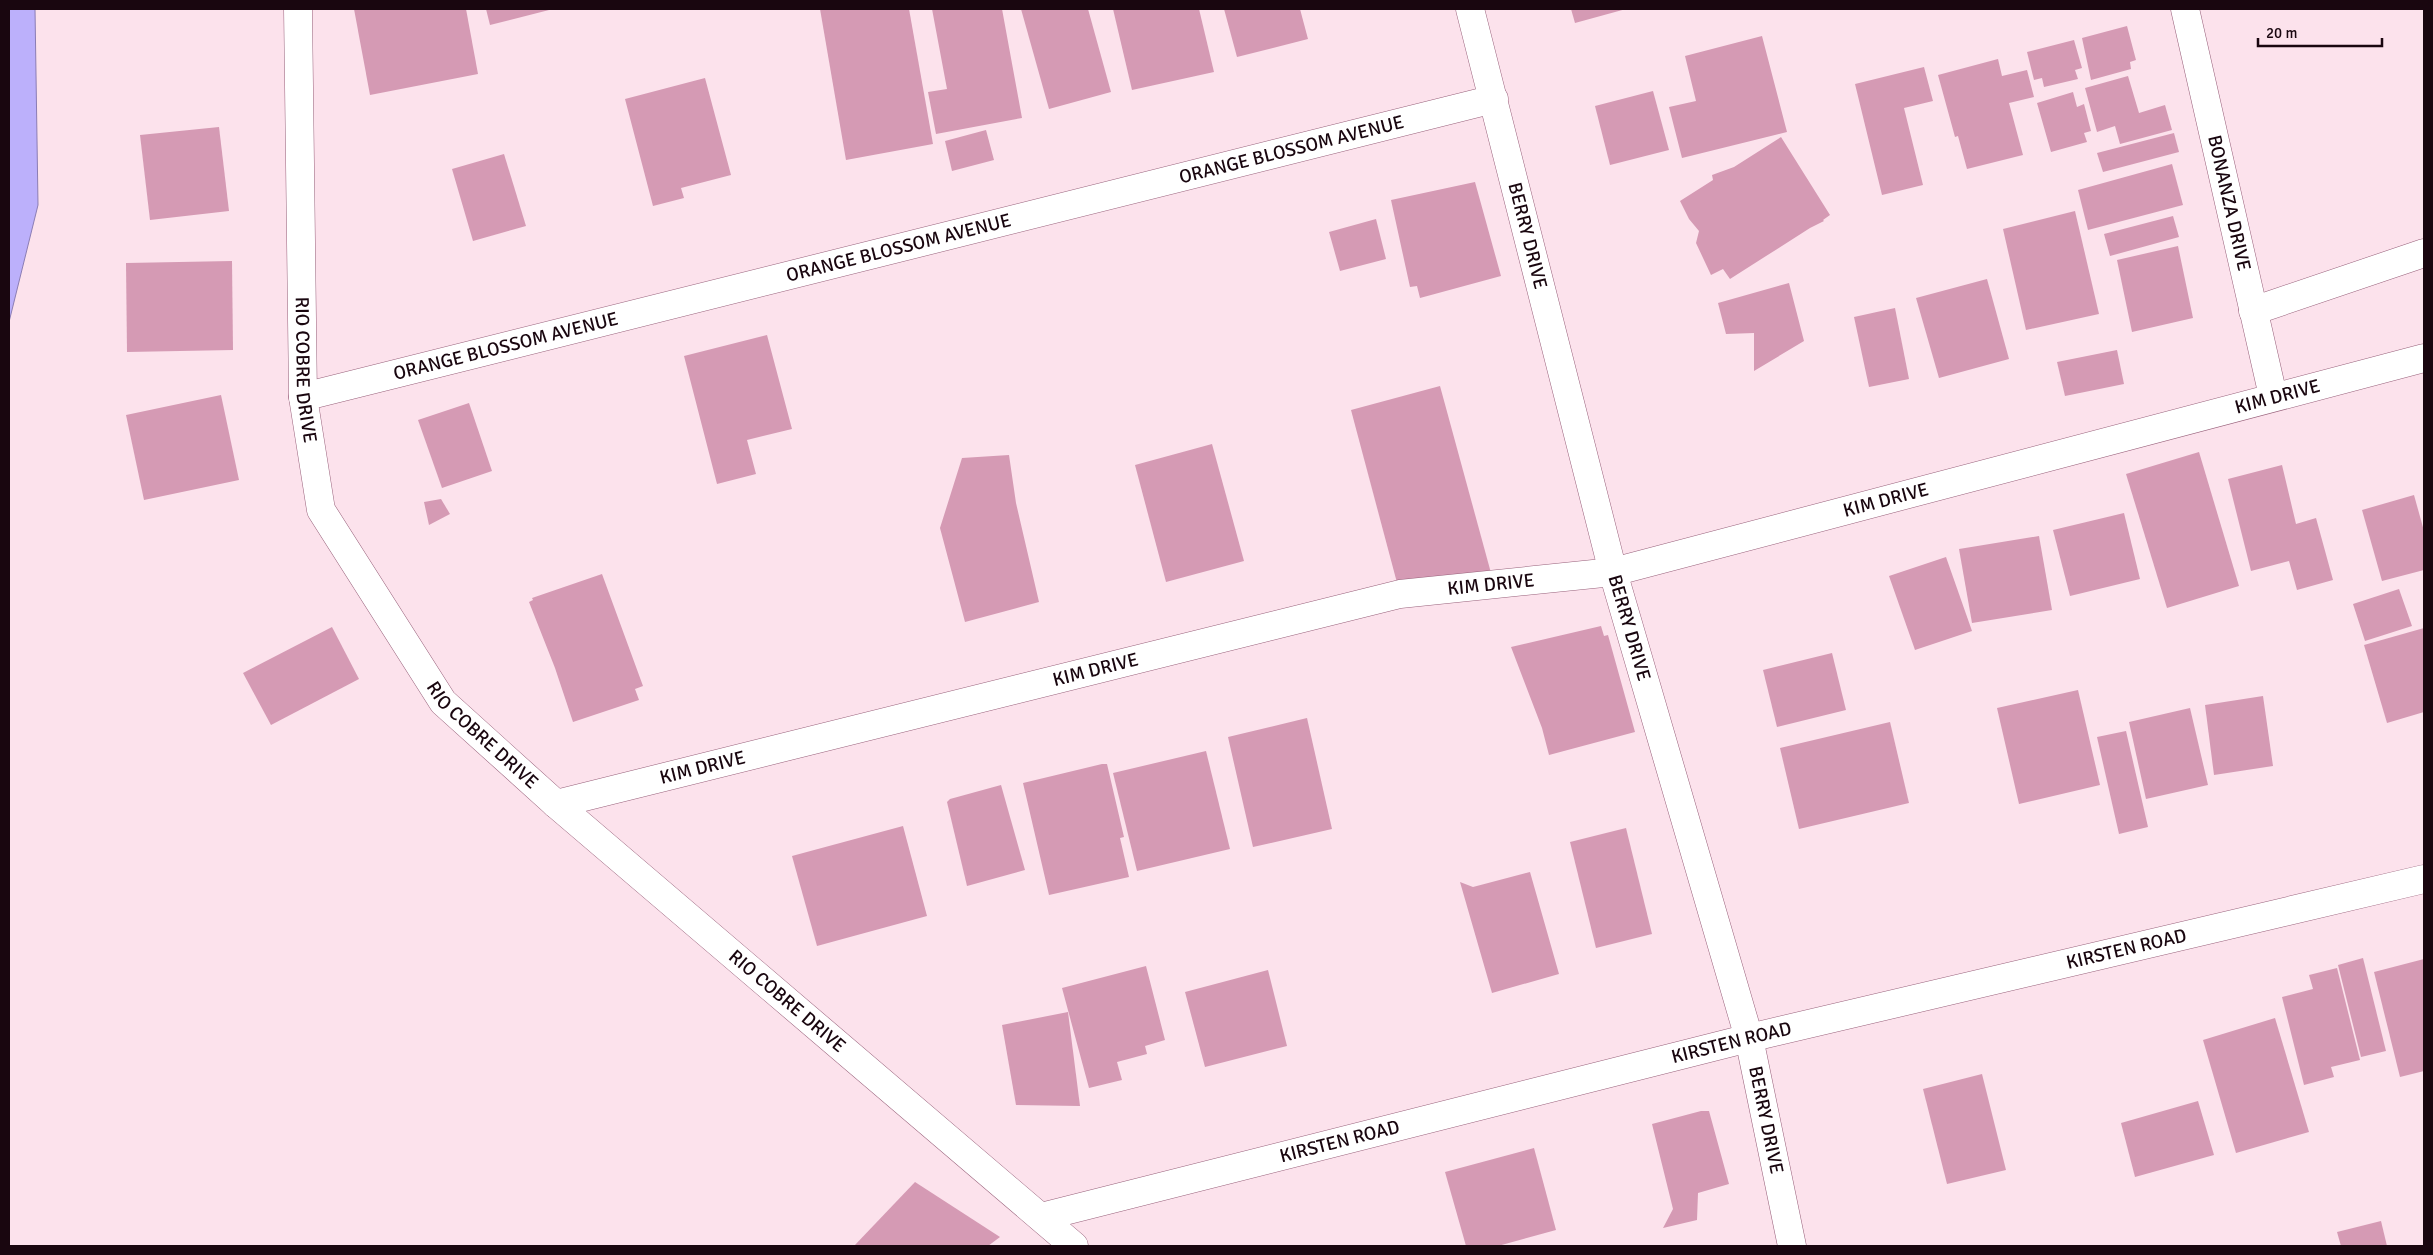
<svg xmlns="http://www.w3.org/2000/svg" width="2433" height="1255" font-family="Signika,sans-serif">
<rect width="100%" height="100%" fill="#fce2ec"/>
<!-- water -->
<polygon fill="#bcb0fb" stroke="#8b7db4" points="9,9 35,9 38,205 9,322"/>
<!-- building -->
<g fill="#d59ab4">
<polygon points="354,9 466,9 478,74 370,95"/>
<polygon points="486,9 553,9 490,25"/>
<polygon points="820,9 909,9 933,144 846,160"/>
<polygon points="932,9 1002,9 1022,118 936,134 928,92 947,89"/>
<polygon points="1021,9 1088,9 1111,92 1049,109"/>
<polygon points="1113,9 1199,9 1214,72 1132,90"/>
<polygon points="1224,9 1300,9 1308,39 1237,57"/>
<polygon points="1571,9 1626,9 1575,23"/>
<polygon points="2127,26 2136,60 2130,62 2131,69 2091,80 2082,38"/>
<polygon points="1762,36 1787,132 1682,158 1669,107 1696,101 1685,56"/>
<polygon points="2074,40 2082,68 2075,70 2078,79 2044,87 2042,78 2034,80 2027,52"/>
<polygon points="1998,59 2002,76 2027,70 2034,97 2009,103 2023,155 1967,169 1958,136 1955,137 1938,75"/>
<polygon points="1924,67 1933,101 1904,108 1923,185 1882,195 1855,84"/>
<polygon points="2128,76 2139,113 2165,105 2172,130 2120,144 2115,126 2097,132 2085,88"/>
<polygon points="705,78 731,175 681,188 684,198 653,206 625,99"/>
<polygon points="1653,91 1669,150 1610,165 1595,106"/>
<polygon points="2073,92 2077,107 2084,104 2091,131 2084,133 2087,142 2051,152 2037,103"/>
<polygon points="219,127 229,211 150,220 140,135"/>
<polygon points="986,130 994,160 952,171 945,141"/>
<polygon points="2174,133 2179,152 2103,172 2097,153"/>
<polygon points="1781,137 1830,215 1823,220 1824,221 1810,228 1730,279 1723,269 1711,275 1696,243 1699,231 1689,219 1680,201 1713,180 1712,175 1734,167"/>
<polygon points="504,154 526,226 473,241 452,169"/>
<polygon points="2172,164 2183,205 2088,230 2078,190"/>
<polygon points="1475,182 1501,276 1420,298 1417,286 1410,287 1391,200"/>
<polygon points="2075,211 2099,314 2026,330 2003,229"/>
<polygon points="2173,216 2179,237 2110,256 2104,234"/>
<polygon points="1376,219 1386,259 1340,271 1329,232"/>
<polygon points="2178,246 2193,318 2132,332 2117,260"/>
<polygon points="232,261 233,350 127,352 126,263"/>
<polygon points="1987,279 2009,359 1939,378 1916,298"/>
<polygon points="1789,283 1804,341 1754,371 1754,333 1726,334 1718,303"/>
<polygon points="1895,308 1909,379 1869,387 1854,317"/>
<polygon points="767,335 792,429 747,440 756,474 717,484 684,356"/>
<polygon points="2117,350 2124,384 2065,396 2057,362"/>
<polygon points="1440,386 1494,584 1400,594 1351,410"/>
<polygon points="221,395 239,480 144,500 126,415"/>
<polygon points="469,403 492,471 442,488 418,420"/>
<polygon points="1212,444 1244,561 1166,582 1135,465"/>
<polygon points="2199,452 2239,586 2167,608 2126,474"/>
<polygon points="1009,455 1016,503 1039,602 965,622 940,528 962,458"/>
<polygon points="2282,465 2296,524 2316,518 2333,580 2297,590 2289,561 2251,571 2228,479"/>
<polygon points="2414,495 2424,531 2424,570 2382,581 2362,510"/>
<polygon points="441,499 450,514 429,525 424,502"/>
<polygon points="2124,513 2140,579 2070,596 2053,530"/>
<polygon points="2039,536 2052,610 1972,623 1959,549"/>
<polygon points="1946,557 1972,631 1915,650 1889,576"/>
<polygon points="602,574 643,686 635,689 639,700 573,722 555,668 529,602 533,600 532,598"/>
<polygon points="2399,589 2412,626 2365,641 2353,604"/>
<polygon points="1601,626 1604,636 1608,635 1635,732 1549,755 1542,728 1511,647"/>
<polygon points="332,627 359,679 271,725 243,673"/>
<polygon points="2424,628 2424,712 2387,723 2364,645"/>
<polygon points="1832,653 1846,710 1777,727 1763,670"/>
<polygon points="2078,690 2100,785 2019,804 1997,708"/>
<polygon points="2263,696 2273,766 2214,775 2205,705"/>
<polygon points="2190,708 2208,785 2146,799 2129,722"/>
<polygon points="1307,718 1332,829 1253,847 1228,737"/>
<polygon points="1890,722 1909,803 1799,829 1780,748"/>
<polygon points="2126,731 2148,827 2119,834 2097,737"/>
<polygon points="1206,751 1230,849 1137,871 1113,773"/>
<polygon points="1102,764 1107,764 1124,837 1120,838 1129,877 1049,895 1023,783"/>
<polygon points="1001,785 1025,870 967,886 947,802 950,799"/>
<polygon points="903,826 927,916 817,946 792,856"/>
<polygon points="1626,828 1652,934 1596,948 1570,842"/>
<polygon points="1530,872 1559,974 1492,993 1460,882 1473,887"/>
<polygon points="2363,958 2386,1051 2361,1057 2338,965"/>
<polygon points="2424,959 2424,1071 2400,1077 2374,972"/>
<polygon points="1146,966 1165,1040 1145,1046 1147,1054 1117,1062 1122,1080 1089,1088 1062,988"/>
<polygon points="2337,968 2360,1060 2331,1067 2334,1077 2304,1085 2282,997 2313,989 2309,975"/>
<polygon points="1268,970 1287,1046 1205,1067 1185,992"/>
<polygon points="1068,1012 1080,1106 1016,1105 1002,1025"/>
<polygon points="2275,1018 2309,1132 2236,1153 2203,1040"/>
<polygon points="1982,1074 2006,1170 1947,1184 1923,1089"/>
<polygon points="2198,1101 2214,1155 2135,1177 2121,1123"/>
<polygon points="1701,1111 1709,1111 1729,1184 1698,1193 1697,1220 1663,1228 1673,1209 1652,1124"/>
<polygon points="1534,1148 1556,1230 1498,1246 1466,1246 1445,1172"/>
<polygon points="915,1182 1000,1237 988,1246 854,1246"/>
<polygon points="2381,1221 2387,1246 2341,1246 2337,1232"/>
</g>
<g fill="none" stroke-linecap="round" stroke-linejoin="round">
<!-- minor casing -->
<g stroke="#98617b" stroke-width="29">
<g id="minor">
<path id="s1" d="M298 9 303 397 321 510 443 702 556 804 1074 1246"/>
<path id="s2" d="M1470 9 1613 572 1749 1038 1792 1246"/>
<path id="s3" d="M2185 9 2273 396"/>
<polyline points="2253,311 2424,253"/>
<path id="s4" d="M303 397 1494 99"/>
<path id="s5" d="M556 804 1400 594 1613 572 2424 358"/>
<path id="s6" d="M1041 1217 1749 1038 2424 879"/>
</g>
</g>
<!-- minor -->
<use href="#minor" stroke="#fff" stroke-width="28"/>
</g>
<g text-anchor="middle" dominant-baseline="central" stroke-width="4" stroke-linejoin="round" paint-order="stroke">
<!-- street labels -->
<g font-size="19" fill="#19060f" stroke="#fce2ec">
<text stroke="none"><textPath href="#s4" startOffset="1019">ORANGE BLOSSOM AVENUE</textPath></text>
<text stroke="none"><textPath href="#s3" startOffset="199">BONANZA DRIVE</textPath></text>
<text stroke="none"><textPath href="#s2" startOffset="234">BERRY DRIVE</textPath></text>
<text stroke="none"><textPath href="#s4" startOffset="614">ORANGE BLOSSOM AVENUE</textPath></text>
<text stroke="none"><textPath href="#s4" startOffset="209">ORANGE BLOSSOM AVENUE</textPath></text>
<text stroke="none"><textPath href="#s1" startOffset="361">RIO COBRE DRIVE</textPath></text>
<text stroke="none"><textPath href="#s5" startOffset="1771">KIM DRIVE</textPath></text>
<text stroke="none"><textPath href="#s5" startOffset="1366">KIM DRIVE</textPath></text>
<text stroke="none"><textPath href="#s5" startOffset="961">KIM DRIVE</textPath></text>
<text stroke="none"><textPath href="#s2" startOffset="639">BERRY DRIVE</textPath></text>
<text stroke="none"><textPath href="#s5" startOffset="556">KIM DRIVE</textPath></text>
<text stroke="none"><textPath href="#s1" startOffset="781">RIO COBRE DRIVE</textPath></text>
<text stroke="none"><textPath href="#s5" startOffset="151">KIM DRIVE</textPath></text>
<text stroke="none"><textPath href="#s6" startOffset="1118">KIRSTEN ROAD</textPath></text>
<text stroke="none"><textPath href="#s1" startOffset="1186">RIO COBRE DRIVE</textPath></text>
<text stroke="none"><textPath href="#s6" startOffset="712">KIRSTEN ROAD</textPath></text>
<text stroke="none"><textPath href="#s2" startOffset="1150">BERRY DRIVE</textPath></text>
<text stroke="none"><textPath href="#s6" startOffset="308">KIRSTEN ROAD</textPath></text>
</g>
</g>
<!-- border -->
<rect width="2433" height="1255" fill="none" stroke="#19060f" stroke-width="20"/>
<!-- scale -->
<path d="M2258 38v8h124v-8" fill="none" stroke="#19060f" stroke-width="2.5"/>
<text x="2266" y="38" font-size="15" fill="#19060f" stroke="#fce2ec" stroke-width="4" paint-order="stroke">20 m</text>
</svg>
